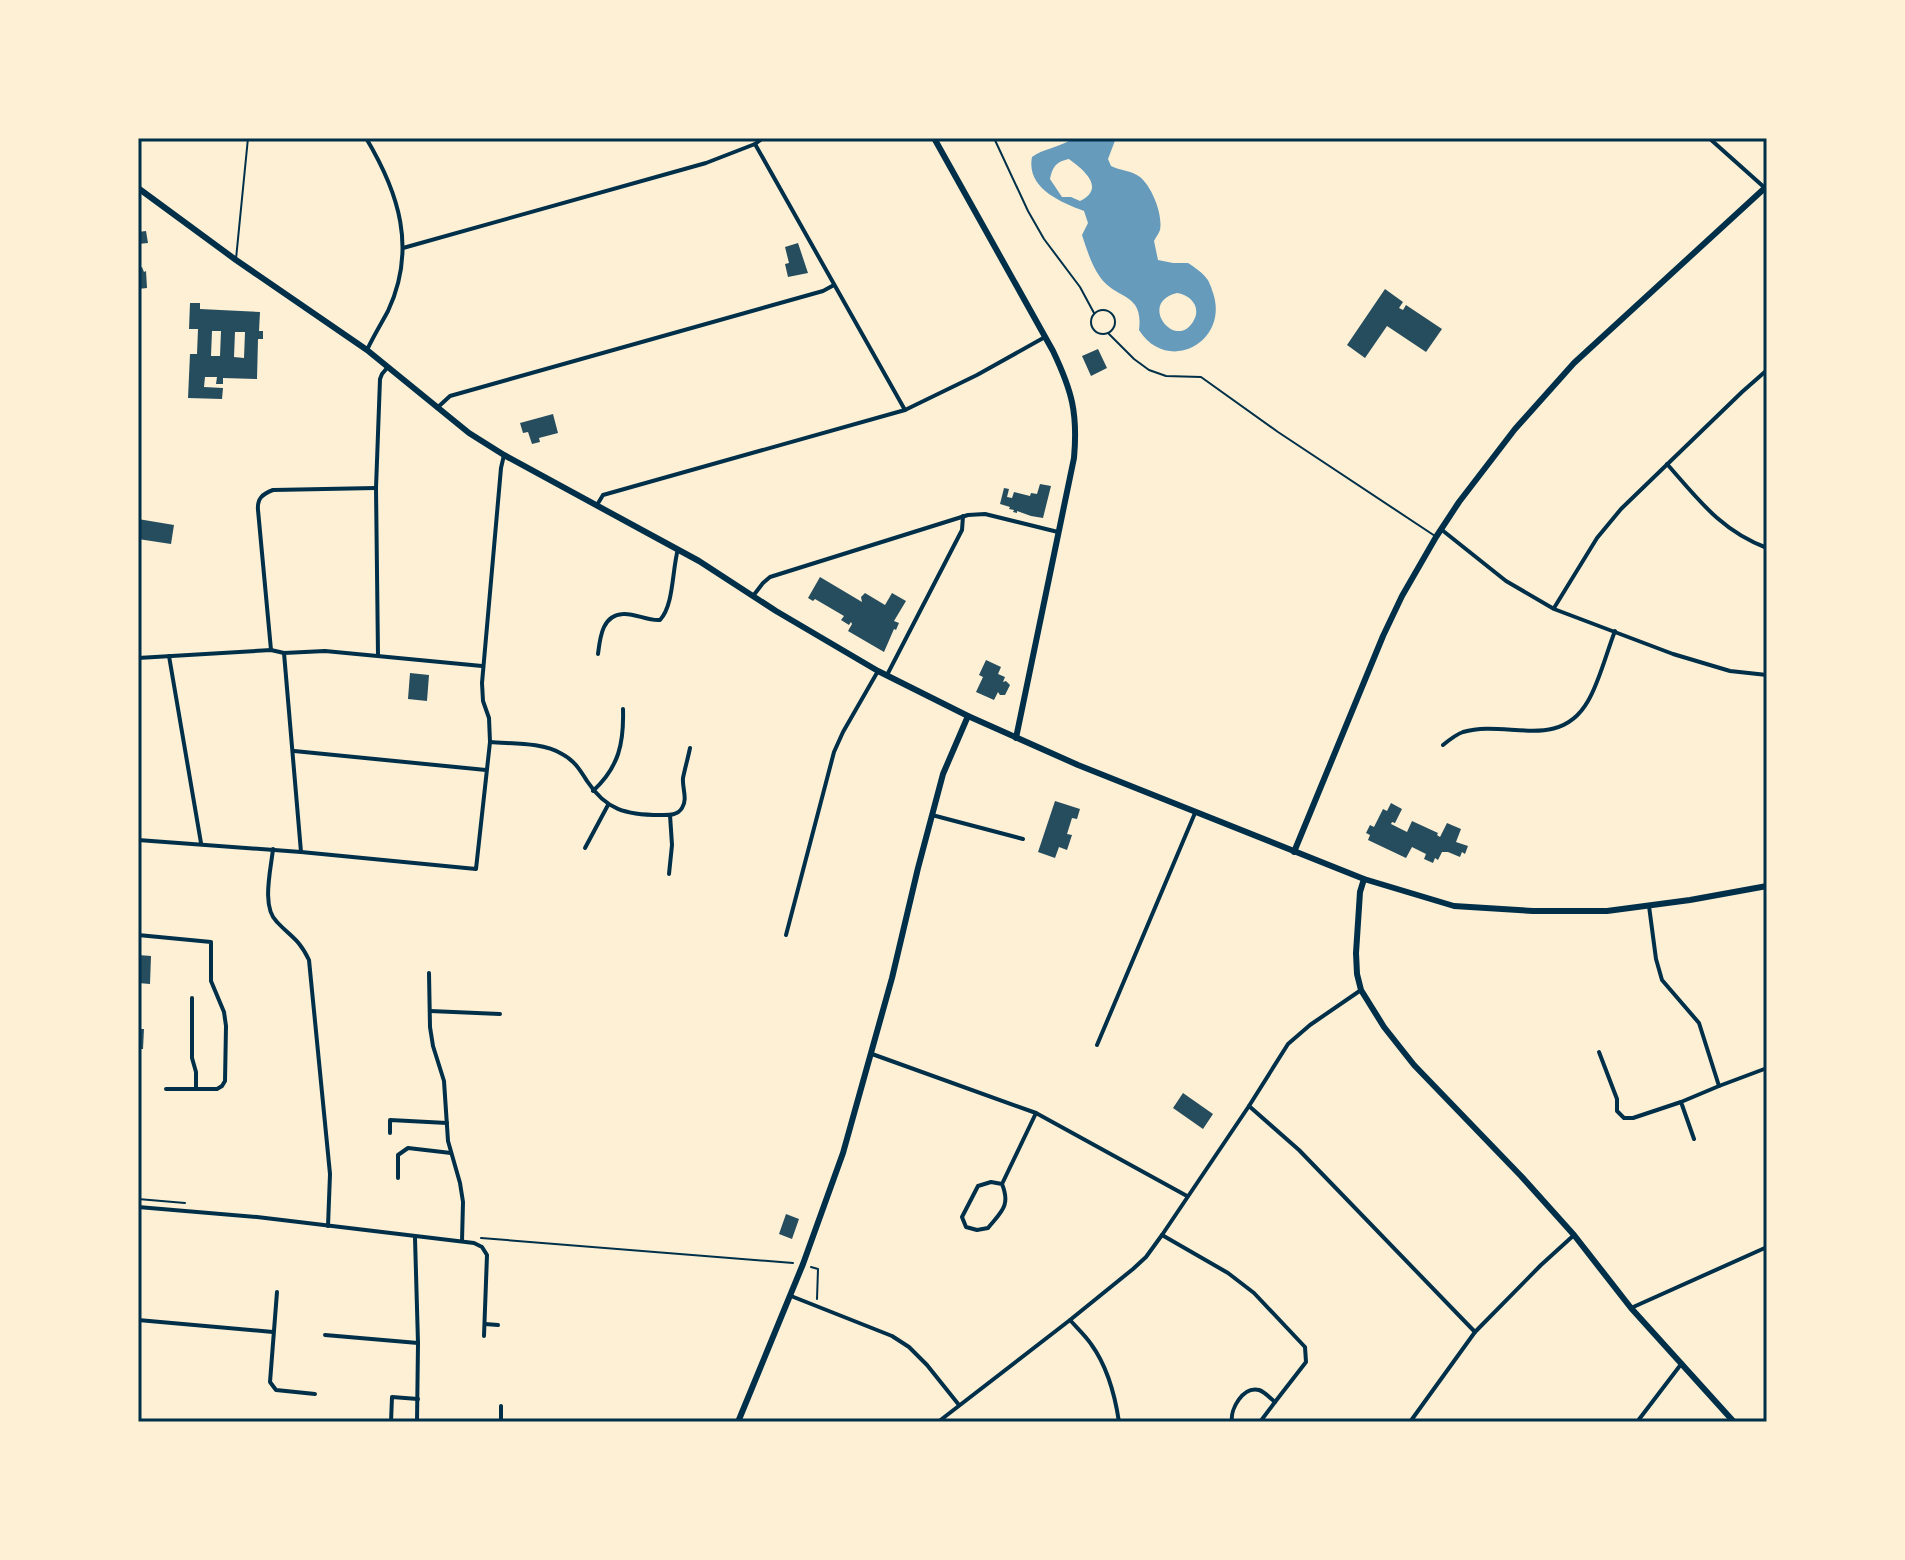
<svg xmlns="http://www.w3.org/2000/svg" width="1905" height="1560" font-family="'Exo 2',sans-serif">
<rect width="100%" height="100%" fill="#fdf0d5"/>
<!-- water -->
<path fill="#669bbc" fill-rule="evenodd" d="M1069 138H1116L1108 159 1111 166C1120 171 1131 170 1140 177 1152 187 1163 214 1160 230 1159 233 1156 237 1154 241L1158 260 1173 263H1188C1194 267 1203 273 1207 279 1208 279 1212 289 1212 290 1232 341 1168 376 1139 330 1144 292 1116 300 1100 277 1091 264 1087 250 1082 235L1088 223 1084 211C1060 202 1026 188 1032 157 1043 149 1056 148 1069 141ZM1069 159C1084 170 1106 188 1080 201L1071 197H1062L1050 179C1053 166 1056 162 1069 159ZM1177 293C1191 295 1201 307 1194 320 1177 353 1136 303 1177 293Z"/>
<!-- building -->
<g fill="#264d5e" fill-rule="evenodd">
<polygon points="146,231 148,243 138,244 138,232"/>
<polygon points="798,243 808,273 788,277 785,264 789,263 785,247"/>
<polygon points="138,263 140,268 142,267 144,272 146,271 147,288 138,289"/>
<polygon points="1385,289 1403,302 1399,308 1403,310 1406,305 1442,329 1426,352 1387,326 1365,358 1347,345"/>
<path d="M190 303H200V309L260 312 259 331H263V339H258L257 379 223 378V384H216L217 377H205L204 387 223 388 222 399 188 398 190 354H197L198 329H189ZM212 331H221L220 356H211ZM235 332H245L244 358 234 357Z"/>
<polygon points="1098,349 1107,368 1091,376 1082,356"/>
<polygon points="553,414 558,433 539,438 540,442 532,444 528,432 523,433 520,423"/>
<polygon points="1040,484 1051,486 1043,518 1031,516 1017,511 1017,513 1013,512 1014,510 1009,509 1010,507 1000,504 1004,488 1009,489 1007,497 1012,498 1014,492 1030,496 1031,493 1037,494"/>
<polygon points="138,519 174,525 171,544 138,539"/>
<polygon points="820,577 862,602 861,597 865,593 885,605 892,593 906,601 894,621 899,623 896,630 894,629 884,652 848,631 852,624 851,622 849,625 841,620 844,616 815,599 813,601 808,598"/>
<polygon points="986,660 1001,667 998,674 1005,677 1003,682 1006,681 1010,685 1005,695 1000,695 998,692 994,700 976,692 983,677 979,675"/>
<polygon points="410,673 429,675 427,701 408,699"/>
<polygon points="1055,801 1080,809 1077,819 1072,818 1067,834 1072,835 1067,850 1059,847 1055,858 1038,852"/>
<polygon points="1391,803 1402,809 1395,823 1392,822 1391,824 1407,832 1412,821 1438,833 1437,835 1440,837 1447,823 1461,829 1456,842 1468,846 1465,854 1462,852 1460,857 1448,852 1442,852 1438,860 1435,858 1433,863 1424,859 1426,854 1412,847 1406,858 1368,840 1370,835 1366,833 1370,825 1374,827 1383,809 1387,811"/>
<polygon points="138,955 151,956 150,984 138,983"/>
<polygon points="138,1029 144,1029 143,1049 138,1049"/>
<polygon points="1183,1093 1213,1114 1203,1129 1173,1108"/>
<polygon points="786,1214 799,1219 792,1239 779,1234"/>
</g>
<g fill="none" stroke-linecap="round" stroke-linejoin="round">
<!-- path -->
<g stroke="#003049" stroke-width="2">
<polyline points="138,1199 185,1203"/>
<polyline points="481,1238 793,1263"/>
<polyline points="811,1267 818,1269 817,1299"/>
</g>
<!-- service -->
<g stroke="#003049" stroke-width="2">
<polyline points="994,138 1028,211 1044,239 1080,287 1094,313"/>
<polyline points="236,259 248,138"/>
<circle cx="1103" cy="322" r="12"/>
<polyline points="1108,333 1134,359 1149,370 1166,376 1201,377 1278,432 1435,536"/>
</g>
<!-- minor -->
<g stroke="#003049" stroke-width="4">
<path d="M366 138C399 193 417 249 388 311 381 324 373 337 367 350"/>
<polyline points="1709,138 1765,188"/>
<polyline points="755,144 905,410"/>
<polyline points="403,248 706,163 755,144 763,138"/>
<polyline points="437,408 450,396 823,291 834,285"/>
<path d="M1667 464C1698 499 1721 531 1767 548"/>
<polyline points="597,505 603,495 905,410 977,375 1045,337"/>
<polyline points="1442,530 1506,581 1554,609 1673,654 1730,671 1767,675"/>
<polyline points="753,596 763,583 770,577 968,515 985,514 1058,532"/>
<polyline points="1554,608 1597,538 1621,509 1742,392 1767,370"/>
<path d="M271 650 258 510C257 499 262 494 273 490L376 488"/>
<polyline points="284,653 301,852"/>
<path d="M598 654C600 638 602 615 623 614 635 613 647 621 660 620 674 605 672 570 678 549"/>
<polyline points="378,655 376,488 380,379 382,374 387,368"/>
<polyline points="169,656 201,843"/>
<polyline points="138,658 271,650 284,653 325,651 482,666"/>
<polyline points="887,675 962,530 963,516"/>
<path d="M490 742C512 744 542 742 562 754 574 760 580 770 587 781 606 810 626 815 660 815 668 815 677 816 682 808 688 799 682 788 683 778 685 768 688 758 690 748"/>
<path d="M1443 745C1449 740 1455 735 1463 732 1506 719 1559 752 1588 701 1599 683 1607 651 1615 631"/>
<polyline points="294,751 486,770"/>
<path d="M593 791C619 767 624 743 623 709"/>
<polyline points="932,815 1023,839"/>
<polyline points="138,840 301,852 476,869 490,742 489,718 483,701 482,683 501,468 504,455"/>
<polyline points="585,848 608,805"/>
<path d="M273 849C271 869 261 907 277 922 292 938 299 939 309 960L330 1174 328 1226"/>
<polyline points="669,874 672,845 670,815"/>
<polyline points="1649,906 1656,959 1662,980 1699,1023 1719,1086 1681,1102 1694,1139"/>
<polyline points="138,935 211,942 211,981 224,1012 226,1026 225,1081 222,1086 217,1089 166,1089"/>
<polyline points="786,935 834,752 843,732 878,671"/>
<polyline points="429,973 430,1027 433,1046 444,1081 448,1141 460,1183 463,1202 462,1241"/>
<polyline points="192,998 192,1058 196,1072 196,1089"/>
<polyline points="430,1011 500,1014"/>
<polyline points="1097,1045 1195,813"/>
<polyline points="1599,1052 1617,1099 1617,1111 1624,1118 1633,1118 1681,1102"/>
<polyline points="872,1054 1036,1113 1187,1196"/>
<polyline points="1719,1086 1767,1068"/>
<polyline points="1249,1106 1299,1150 1475,1332"/>
<polyline points="390,1133 390,1120 447,1123"/>
<polyline points="398,1178 398,1155 408,1148 451,1153"/>
<path d="M1002 1184 991 1182 978 1186 962 1217 966 1227 977 1230 988 1228C1001 1212 1011 1206 1002 1184L1036 1113"/>
<polyline points="138,1207 257,1217 474,1243 482,1247 487,1255 484,1336"/>
<polyline points="1162,1235 1228,1273 1254,1293 1305,1347 1306,1362 1275,1402"/>
<polyline points="415,1238 418,1343 417,1422"/>
<polyline points="277,1292 270,1382 276,1390 315,1394"/>
<polyline points="791,1296 892,1336 909,1347 927,1365 959,1405"/>
<polyline points="1631,1308 1767,1247"/>
<polyline points="138,1320 273,1332"/>
<path d="M1070 1320C1077 1328 1085 1335 1091 1344 1107 1366 1115 1395 1119 1422"/>
<polyline points="485,1324 498,1325"/>
<polyline points="325,1335 418,1343"/>
<polyline points="391,1422 392,1397 418,1399"/>
<polyline points="501,1422 501,1406"/>
<polyline points="938,1422 1070,1320 1133,1269 1146,1257 1162,1235 1249,1106 1288,1044 1310,1025 1361,990"/>
<path d="M1232 1422C1230 1409 1243 1386 1259 1390 1265 1392 1270 1398 1275 1402L1260 1422"/>
<polyline points="1410,1422 1475,1332 1541,1265 1574,1235"/>
<polyline points="1637,1422 1682,1363"/>
</g>
<!-- tertiary -->
<g stroke="#003049" stroke-width="6">
<path d="M934 138 1053 351C1072 391 1078 413 1074 458L1016 738"/>
<polyline points="1294,852 1383,636 1402,596 1436,537 1459,502 1515,429 1574,363 1767,186"/>
<polyline points="1364,879 1360,892 1356,953 1357,974 1361,990 1384,1027 1414,1065 1521,1176 1574,1235 1631,1308 1734,1422"/>
<polyline points="738,1422 803,1264 843,1153 892,978 918,868 943,774 968,716"/>
</g>
<!-- secondary -->
<polyline stroke="#003049" stroke-width="6" points="138,188 236,260 367,350 469,433 504,455 699,561 776,611 878,671 968,716 1078,765 1364,879 1454,906 1533,911 1607,911 1690,900 1767,886"/>
</g>
<!-- border -->
<rect width="1905" height="1560" fill="none" stroke="#fdf0d5" stroke-width="280"/>
<rect x="140" y="140" width="1625" height="1280" fill="none" stroke="#003049" stroke-width="3"/>
</svg>
